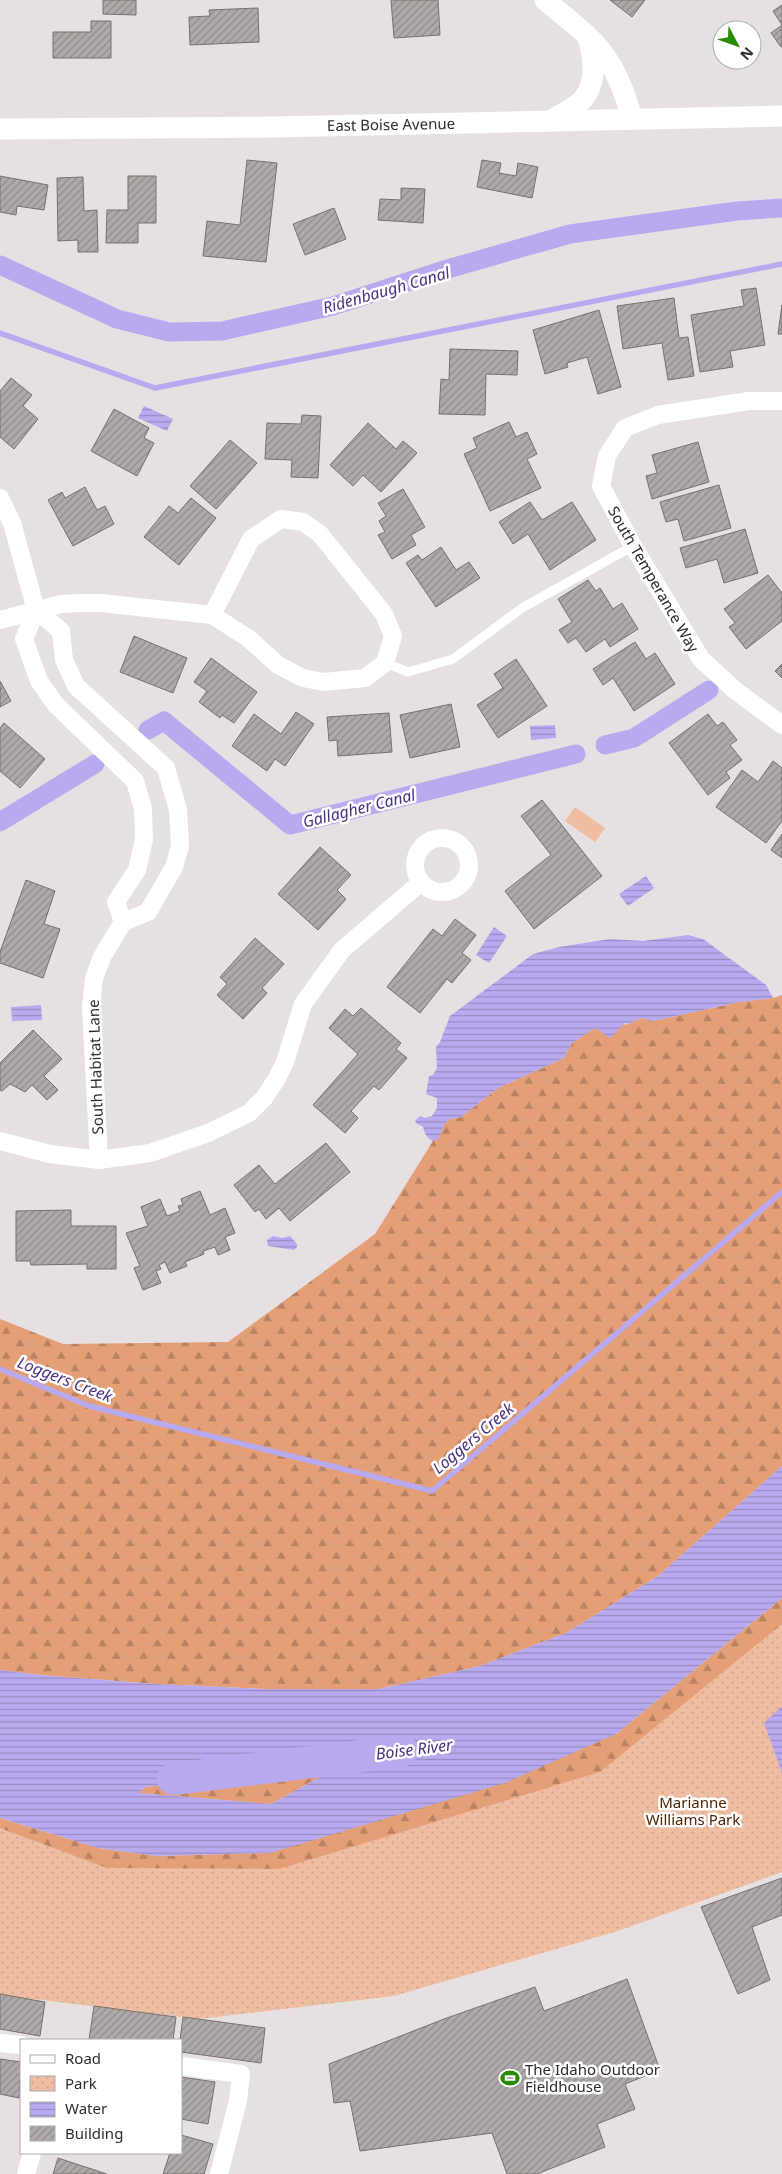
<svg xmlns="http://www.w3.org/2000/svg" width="782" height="2174" font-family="'Noto Sans',sans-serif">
<defs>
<pattern id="forest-firs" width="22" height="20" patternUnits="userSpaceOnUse" patternTransform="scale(1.25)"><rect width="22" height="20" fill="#e49f77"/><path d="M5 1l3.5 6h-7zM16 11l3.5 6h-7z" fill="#b98262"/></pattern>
<pattern id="park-dots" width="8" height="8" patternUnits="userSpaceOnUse" patternTransform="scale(1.25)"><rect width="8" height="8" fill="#efbea2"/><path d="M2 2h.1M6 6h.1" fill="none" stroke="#cda38c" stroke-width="1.8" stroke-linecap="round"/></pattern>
<pattern id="water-rules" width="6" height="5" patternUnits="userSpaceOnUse" patternTransform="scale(1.25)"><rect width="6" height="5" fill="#b9aaef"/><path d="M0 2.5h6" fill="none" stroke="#978bc2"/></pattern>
<pattern id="building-hatch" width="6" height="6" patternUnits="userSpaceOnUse" patternTransform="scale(1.25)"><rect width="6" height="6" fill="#b0a9a9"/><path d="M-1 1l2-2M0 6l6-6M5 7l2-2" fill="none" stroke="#908a8a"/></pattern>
</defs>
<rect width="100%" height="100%" fill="#e6e0e2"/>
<!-- forest -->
<g fill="url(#forest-firs)">
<polygon points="782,995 782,1466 658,1576 566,1633 480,1666 379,1689 265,1689 155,1684 40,1675 0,1670 0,1319 63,1344 228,1342 375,1234 433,1141 439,1138 444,1124 450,1119 461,1117 498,1088 564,1058 572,1043 595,1028 629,1024 641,1018 653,1021 739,1002 773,998"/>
<polygon points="782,1598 782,1706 263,1907 0,1888 0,1818 98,1848 156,1856 270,1853 616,1734"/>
<polygon points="311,1750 360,1752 357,1761 322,1776 271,1804 137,1793 146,1787 187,1782 249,1763"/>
</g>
<!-- park -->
<polygon fill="url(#park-dots)" points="782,1624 782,1872 618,1931 394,1996 199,2019 0,1995 0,1828 107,1868 279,1869 600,1772"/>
<!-- pitch -->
<polygon fill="#efbea2" points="575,807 605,828 595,842 565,821"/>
<!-- water -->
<g fill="url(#water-rules)" fill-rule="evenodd">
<polygon points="144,406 173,419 167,431 138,418"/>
<polygon points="555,725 556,738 531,740 530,726"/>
<polygon points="646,876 654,888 628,906 619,894"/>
<polygon points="494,927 507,936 489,963 476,955"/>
<path d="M688 935 703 939 766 985 773 998 739 1002 653 1021 641 1018 629 1024 625 1023 610 1038 595 1028 572 1043 564 1058 498 1088 461 1117 450 1119 444 1124 439 1139 433 1141C427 1138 425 1134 423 1127L416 1123 415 1121 420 1116 425 1118 432 1116 437 1108V1098L426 1094 429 1076 433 1075 437 1068 436 1047 440 1042 450 1016 533 954 559 947 610 939 643 941Z"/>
<polygon points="41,1005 42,1020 12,1021 11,1007"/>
<polygon points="273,1236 282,1238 290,1236 297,1244 297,1247 294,1250 268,1246 267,1240"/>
<path d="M782 1466V1598L616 1734 505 1783 270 1853 156 1856 98 1848 0 1818V1670L40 1675 155 1684 265 1689H379L480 1666 566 1633 658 1576ZM311 1750 360 1752 357 1761 322 1776 271 1804 138 1793 146 1787 187 1782 249 1763Z"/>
<polygon points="782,1706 782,1773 764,1723"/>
</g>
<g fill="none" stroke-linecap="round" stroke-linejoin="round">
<!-- stream -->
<g stroke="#b9aaef" stroke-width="5.5">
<polyline points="0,333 155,388 782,264"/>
<polyline points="0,1369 89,1406 432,1491 782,1192"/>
</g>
<!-- canal -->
<g stroke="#b9aaef" stroke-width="19">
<polyline points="0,265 117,319 169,332 222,331 333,306 444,270 570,234 737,211 782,208"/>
<polyline points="148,730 164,721 290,825 576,754"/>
<polyline points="605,745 634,738 709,690"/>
<polyline points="0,822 95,764"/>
</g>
<!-- river -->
<polyline stroke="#b9aaef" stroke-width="32" points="173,1779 402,1751"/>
</g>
<!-- building -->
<g fill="url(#building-hatch)" stroke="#76706f">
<polygon points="103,0 136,0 136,15 103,14"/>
<polygon points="391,0 438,0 440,35 394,38"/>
<polygon points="610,0 645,0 632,17"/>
<polygon points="782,5 782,47 781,47 771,33 782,25 773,11"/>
<polygon points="258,8 259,42 190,45 189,17 210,16 209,10"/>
<polygon points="91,21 111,21 111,58 53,58 53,32 91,32"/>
<polygon points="247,160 277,163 266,262 203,256 207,221 240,225"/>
<polygon points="482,160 501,163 499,173 516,176 518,163 538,167 532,198 477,187"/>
<polygon points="0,176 48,185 44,210 17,206 16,215 0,212"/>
<polygon points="128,176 156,176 156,223 138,223 138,243 106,243 107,210 128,210"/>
<polygon points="83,177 84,211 97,210 98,252 78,252 78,240 58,241 57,178"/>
<polygon points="401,188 425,189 423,223 378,220 380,199 401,200"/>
<polygon points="334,208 346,239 305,255 293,224"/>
<polygon points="756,288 765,345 730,351 733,367 700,372 691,315 744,306 741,290"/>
<polygon points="674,298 679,338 688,337 694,376 668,380 662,343 623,349 617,306"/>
<polygon points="782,305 782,334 778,334"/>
<polygon points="599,310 621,387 598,394 587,357 567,363 568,367 545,374 533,330"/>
<polygon points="450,349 518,351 517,375 486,374 485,415 439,414 441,379 449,380"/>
<polygon points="11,378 32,395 23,406 38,419 14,449 0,437 0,391"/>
<polygon points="114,409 149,428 144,438 154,443 137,476 91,451"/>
<polygon points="302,415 321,416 318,478 291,477 292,460 265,459 267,423 301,424"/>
<polygon points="509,422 516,437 527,432 537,454 527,459 541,488 490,511 464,454 477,448 473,438"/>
<polygon points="368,423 396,449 403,441 417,453 381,492 363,475 353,486 330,465"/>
<polygon points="230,440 257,463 216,509 190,486"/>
<polygon points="698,442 709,482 652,499 646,476 657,473 652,455"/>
<polygon points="719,485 731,528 684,541 678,519 666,522 660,502"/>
<polygon points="85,487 97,510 105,506 114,524 73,546 48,500 62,492 65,498"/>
<polygon points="403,489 425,527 411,535 416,545 392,559 378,535 385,532 379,521 386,516 378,503"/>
<polygon points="191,498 216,518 179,565 144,537 169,506 178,513"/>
<polygon points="530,502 542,520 572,502 596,540 550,570 528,534 513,544 499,522"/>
<polygon points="745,529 758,573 724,583 717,559 686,568 680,548"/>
<polygon points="441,547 456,570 469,562 480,578 436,607 406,563 418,555 422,560"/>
<polygon points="768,575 782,593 782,621 746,649 729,627 735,623 724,609"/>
<polygon points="588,580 596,591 600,588 613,609 622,603 638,629 610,647 605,639 586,652 576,638 568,643 559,630 572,622 558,599"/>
<polygon points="134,636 187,658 173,693 120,672"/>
<polygon points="635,642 646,659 655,653 675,684 634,711 613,678 603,685 593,669"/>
<polygon points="211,658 257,692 234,723 222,715 220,718 199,702 207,691 194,682"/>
<polygon points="516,659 547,706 498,738 477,705 503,688 494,674"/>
<polygon points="782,664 782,678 775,671"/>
<polygon points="0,681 11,701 0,707"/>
<polygon points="451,704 460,747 410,758 400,715"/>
<polygon points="296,712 314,724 285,766 275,759 267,771 232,746 254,714 281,734"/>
<polygon points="389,713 392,752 338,756 337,740 329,741 327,717"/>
<polygon points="708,714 717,726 723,722 737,740 730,745 742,760 726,772 730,778 708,795 669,743"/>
<polygon points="4,723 45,759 20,788 0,771 0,728"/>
<polygon points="773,761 782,768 782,821 766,843 716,807 742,770 758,782"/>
<polygon points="542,800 602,876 534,929 505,891 551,855 521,816"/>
<polygon points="782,834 782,858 771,850"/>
<polygon points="320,847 351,875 337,890 346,899 318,930 278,894"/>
<polygon points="26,880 55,891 44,924 60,929 43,978 0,963 0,952"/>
<polygon points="455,919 476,935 462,953 471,960 452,983 447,979 420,1013 387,987 433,929 442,936"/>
<polygon points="255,938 284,964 262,988 267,993 243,1019 217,995 227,984 220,977"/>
<polygon points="361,1008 401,1043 396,1049 407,1058 379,1090 374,1086 351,1111 358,1118 345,1133 313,1105 358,1054 329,1028 345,1009 353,1016"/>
<polygon points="33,1030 62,1059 44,1076 58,1090 47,1100 32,1085 25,1092 10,1084 2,1091 0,1090 0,1063"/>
<polygon points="326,1143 350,1172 290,1221 279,1208 266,1219 259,1209 255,1212 234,1185 259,1165 275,1184"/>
<polygon points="200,1191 210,1215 225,1208 235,1233 225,1237 230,1250 218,1255 215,1247 203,1251 204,1254 185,1262 187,1266 170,1273 165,1262 159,1265 161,1269 156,1271 161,1283 143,1290 134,1268 140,1266 126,1233 148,1226 141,1207 160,1199 167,1216 180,1211 178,1206 183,1205 181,1199"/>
<polygon points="71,1210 71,1226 116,1226 116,1269 87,1269 87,1264 31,1265 30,1261 16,1261 16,1211"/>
<polygon points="782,1878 782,1915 752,1927 770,1980 738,1994 701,1907"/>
<polygon points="627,1979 660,2070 625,2084 635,2109 597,2124 605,2147 537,2174 507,2174 492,2133 360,2151 350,2101 334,2103 329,2064 444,2019 535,1987 544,2011"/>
<polygon points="0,1994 45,2002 40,2036 0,2029"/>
<polygon points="94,2006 176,2017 173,2040 89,2040"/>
<polygon points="183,2017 265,2028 261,2063 181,2052 181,2040 180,2040"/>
<polygon points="0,2059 21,2062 19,2098 0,2094"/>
<polygon points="181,2077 215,2082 208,2124 181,2119"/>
<polygon points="181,2135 213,2144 204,2174 163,2174 170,2153 181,2153"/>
<polygon points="58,2158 107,2174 53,2174"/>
</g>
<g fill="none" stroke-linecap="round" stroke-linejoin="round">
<!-- service -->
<polyline stroke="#fff" stroke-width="9" points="385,663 408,672 453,659 522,608 633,546"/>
<!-- minor -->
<g stroke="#fff" stroke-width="18">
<polyline points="782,401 749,401 658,415 625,428 607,456 601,486 633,546 701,659 736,691 782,725"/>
<polyline points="0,498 12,523 36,610"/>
<polygon points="36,610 61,631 64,660 76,686 166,768 178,810 180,846 174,867 148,912 123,922 116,902 137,870 144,839 143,809 135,781 56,705 39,681 24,639"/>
<polyline points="0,620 61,604 80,603 101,603 212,615 248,638 278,665 303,678 324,682 365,678 385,663 393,636 384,614 320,534 303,522 281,519 251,539 212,615"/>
<circle cx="442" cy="865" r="27"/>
<polyline points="0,1141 50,1154 99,1160 150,1153 208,1133 249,1113 264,1098 276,1080 285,1062 303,1004 342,950 420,883"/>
<polyline points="99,1160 91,1008 94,978 102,957 123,922"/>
<polyline points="0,2043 21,2045"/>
<polyline points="181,2066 241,2074 238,2101 219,2174"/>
<polyline points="26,2174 32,2153"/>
</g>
<!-- tertiary -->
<g stroke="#fff" stroke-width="21">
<path d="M545 0C566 18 591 35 607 59 619 77 627 99 632 119"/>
<path d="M550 121C559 115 570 111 578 104 598 88 594 58 588 37"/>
<polyline points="0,129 275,127 782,116"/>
</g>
</g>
<!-- icons -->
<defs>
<g id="stadium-bare" transform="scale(1.5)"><path d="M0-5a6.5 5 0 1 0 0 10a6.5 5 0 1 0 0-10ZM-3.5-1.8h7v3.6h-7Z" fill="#298b00" stroke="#fff" stroke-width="2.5" paint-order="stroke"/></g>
</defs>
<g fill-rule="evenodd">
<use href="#stadium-bare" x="510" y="2078"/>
</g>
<g text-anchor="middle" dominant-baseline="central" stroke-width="5" stroke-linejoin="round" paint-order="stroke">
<!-- street labels -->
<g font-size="15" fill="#2e2c2d" stroke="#fff">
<text transform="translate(391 124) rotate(-1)">East Boise Avenue</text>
<text transform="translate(654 579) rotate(60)">South Temperance Way</text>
<text transform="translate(95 1067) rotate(-92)">South Habitat Lane</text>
</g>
<!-- park labels -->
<g font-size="15" fill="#4f2404" stroke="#fff">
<text x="693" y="1802">Marianne<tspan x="693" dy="17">Williams Park</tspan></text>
</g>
<!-- poi labels -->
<g font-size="15" fill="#2e2c2d" stroke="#fff" text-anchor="start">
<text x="525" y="2069">The Idaho Outdoor<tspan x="525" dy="17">Fieldhouse</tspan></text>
</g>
<!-- water labels -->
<g font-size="16" font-style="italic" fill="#4a3281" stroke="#fff">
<text transform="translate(386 290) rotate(-16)">Ridenbaugh Canal</text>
<text transform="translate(359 808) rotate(-14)">Gallagher Canal</text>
<text transform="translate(65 1379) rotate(21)">Loggers Creek</text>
<text transform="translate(473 1438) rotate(-40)">Loggers Creek</text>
<text transform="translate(414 1749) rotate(-7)">Boise River</text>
</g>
</g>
<!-- legend -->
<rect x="20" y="2039" width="162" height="115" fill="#ffffff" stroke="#ababab"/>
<rect x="30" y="2055" width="25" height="8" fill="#ffffff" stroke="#ababab"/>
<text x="65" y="2064" font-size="15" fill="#2e2c2d">Road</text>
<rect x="30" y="2076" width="25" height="15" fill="url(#park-dots)" stroke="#ababab"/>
<text x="65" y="2089" font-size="15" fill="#2e2c2d">Park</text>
<rect x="30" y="2102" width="25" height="15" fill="url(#water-rules)" stroke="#ababab"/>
<text x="65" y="2114" font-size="15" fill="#2e2c2d">Water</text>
<rect x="30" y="2126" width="25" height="15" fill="url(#building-hatch)" stroke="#ababab"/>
<text x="65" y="2139" font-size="15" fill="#2e2c2d">Building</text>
<!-- north arrow -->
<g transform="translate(737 45) rotate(131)"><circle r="24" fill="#ffffff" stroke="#ababab"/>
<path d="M0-4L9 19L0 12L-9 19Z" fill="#298b00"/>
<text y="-8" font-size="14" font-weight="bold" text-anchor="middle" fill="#2e2c2d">N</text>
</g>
</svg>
